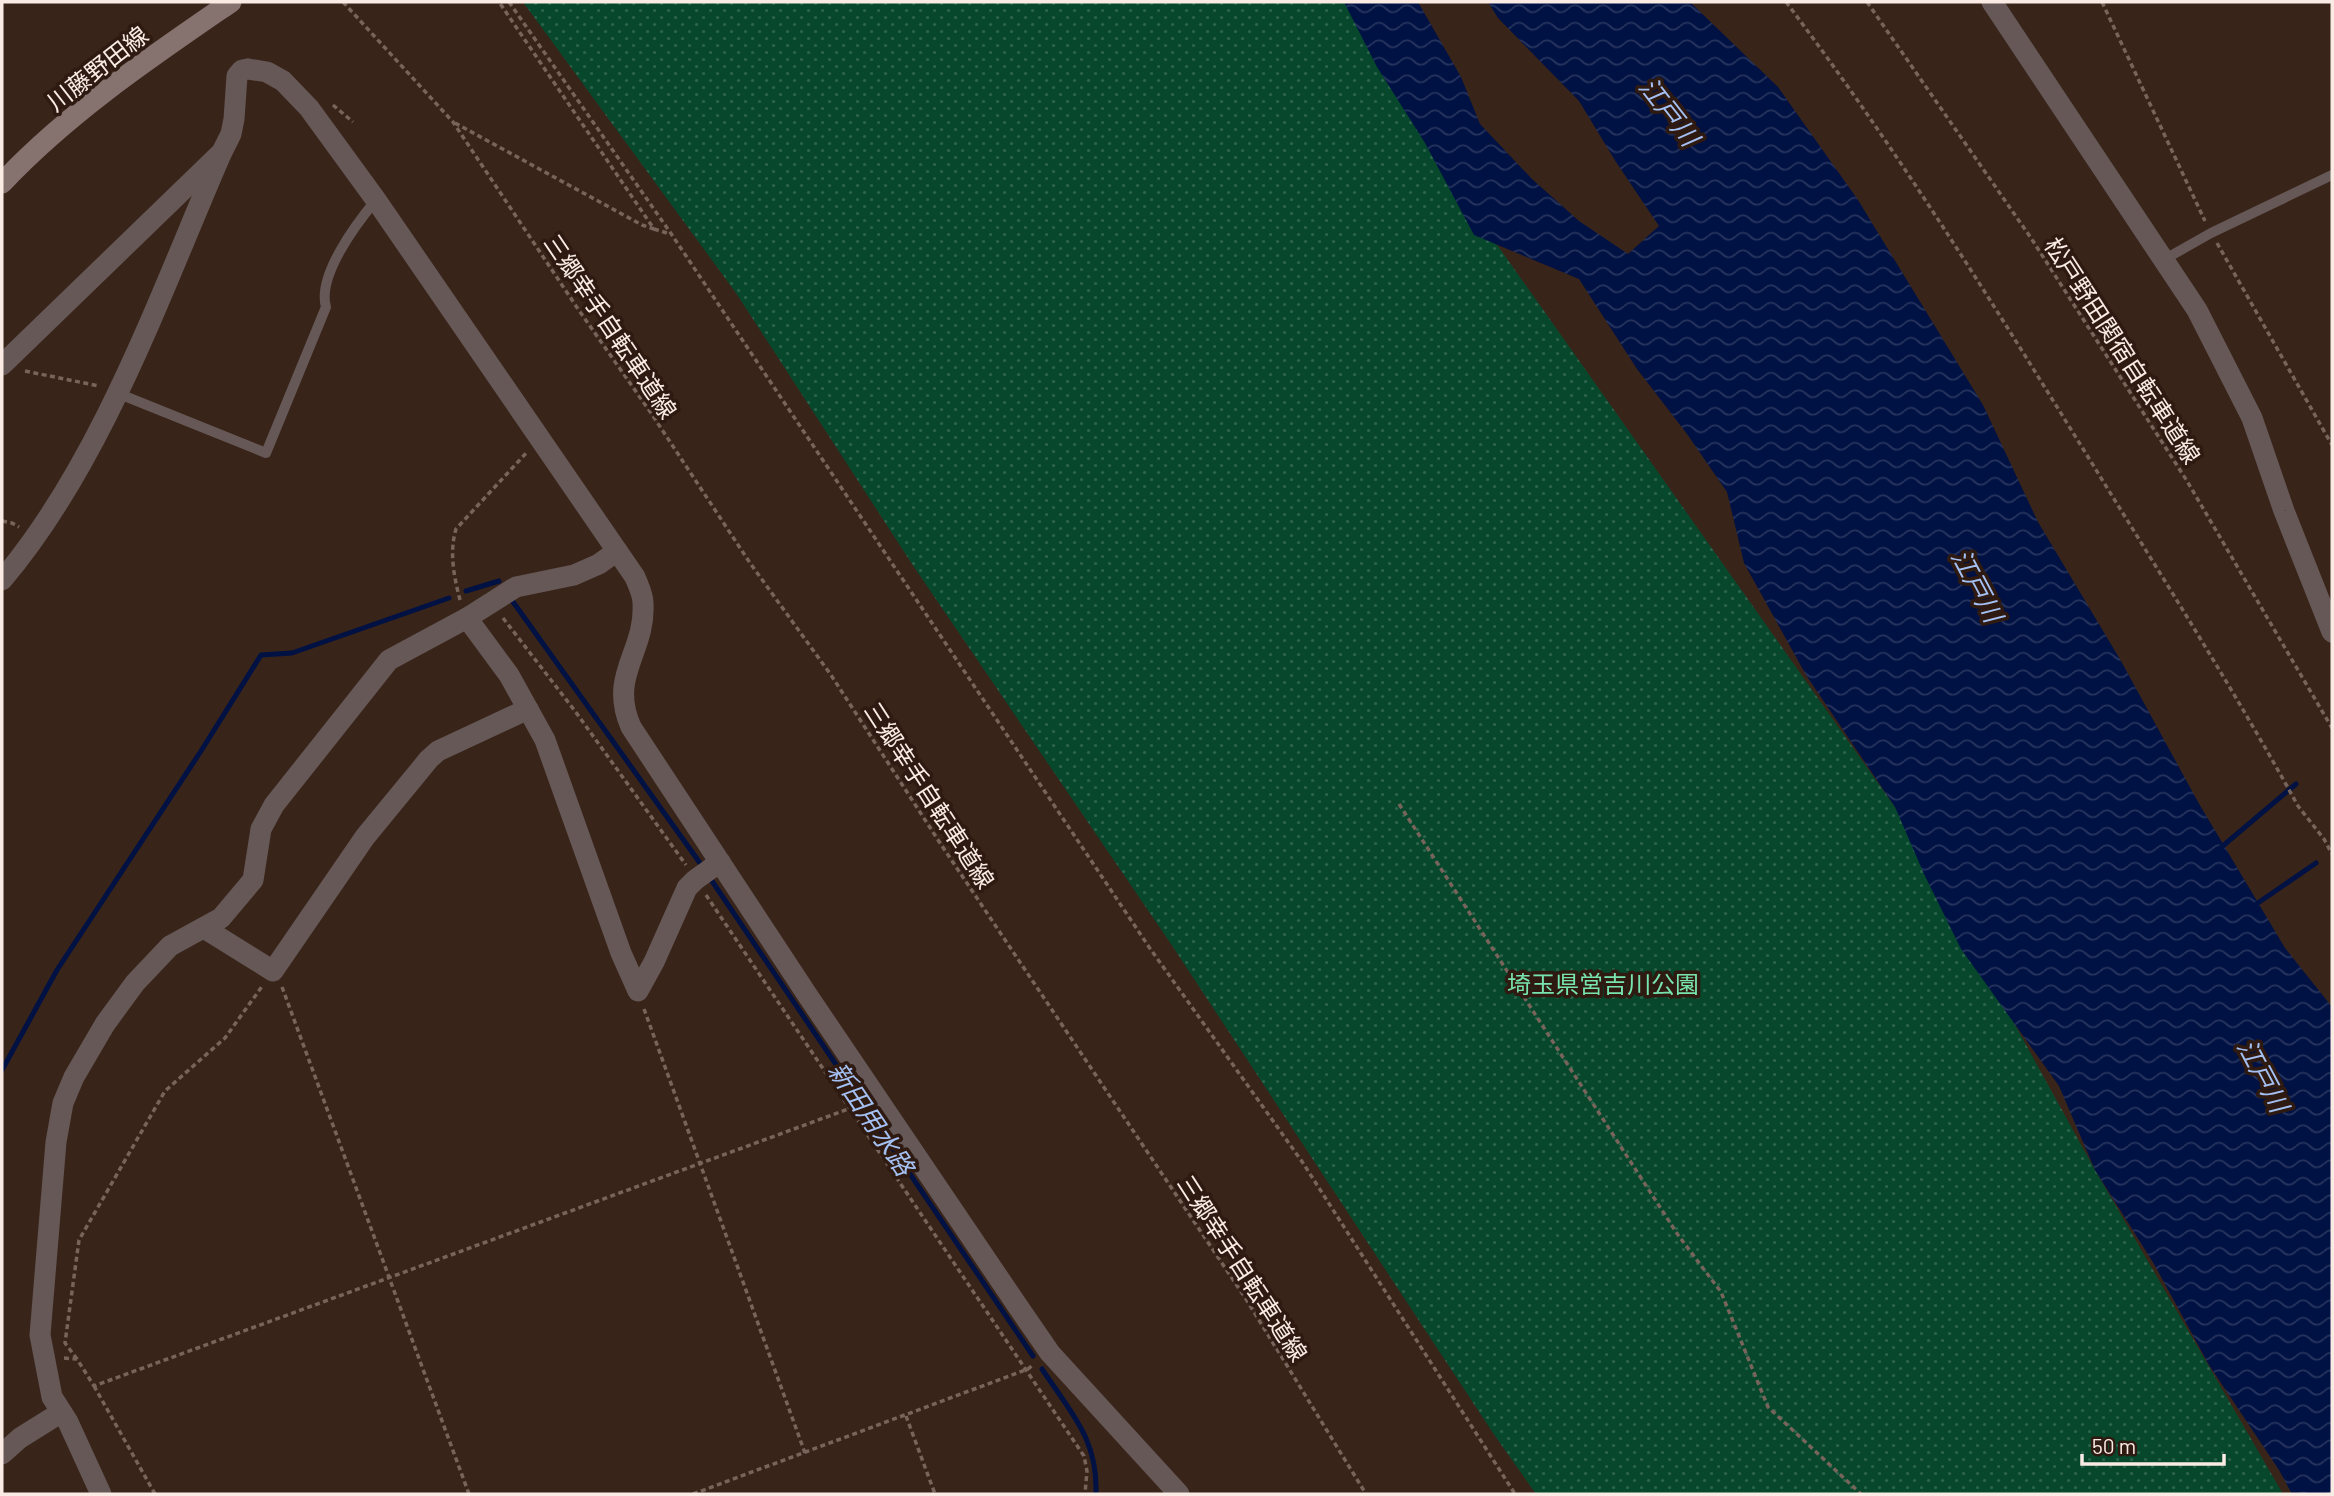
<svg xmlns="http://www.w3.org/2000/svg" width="2334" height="1496" font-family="Barlow,'Noto Sans JP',sans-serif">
<defs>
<pattern id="park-dots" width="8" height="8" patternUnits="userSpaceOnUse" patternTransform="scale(1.75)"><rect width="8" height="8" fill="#07482d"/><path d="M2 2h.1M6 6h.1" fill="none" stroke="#2c634b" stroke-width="1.8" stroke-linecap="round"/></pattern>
<pattern id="water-waves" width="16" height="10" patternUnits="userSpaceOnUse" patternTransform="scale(1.75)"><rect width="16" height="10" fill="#001143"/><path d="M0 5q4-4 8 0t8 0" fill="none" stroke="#26345e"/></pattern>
</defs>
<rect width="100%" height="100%" fill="#39241a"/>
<!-- park -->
<polygon fill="url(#park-dots)" points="523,2 1346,2 1425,143 1895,807 2095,1170 2283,1494 1536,1494 1493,1433 1173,947 914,567 736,293"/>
<!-- water -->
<polygon fill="url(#water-waves)" points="1344,2 1418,2 1461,77 1480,124 1532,179 1579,221 1628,254 1659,226 1616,162 1579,101 1498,18 1488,2 1690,2 1778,87 1858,200 1983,405 2038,522 2121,661 2198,802 2285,948 2332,1007 2332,1494 2292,1494 2279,1470 2209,1365 2154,1264 2095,1170 2059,1086 1961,949 1924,874 1895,807 1806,675 1744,563 1727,492 1687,434 1637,369 1579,279 1474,235 1425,143 1377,67"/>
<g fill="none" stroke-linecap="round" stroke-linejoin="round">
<!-- stream -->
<g stroke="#001143" stroke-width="5">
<polyline points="466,591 499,581"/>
<polyline points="511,599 700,863"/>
<polyline points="2218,850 2296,784"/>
<polyline points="712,881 1033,1356"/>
<polyline points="2252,907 2316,863"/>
<polyline points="2,1070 57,970 201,751 261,655 292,653 449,598"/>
<path d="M1042 1369C1071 1413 1098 1439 1096 1494"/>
</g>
<!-- path -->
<g stroke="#77645b" stroke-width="3.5" stroke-dasharray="5 3.5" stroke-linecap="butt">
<polyline points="343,2 453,122 578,309 651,413 750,563 831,675 940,843 1246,1299 1366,1494"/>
<polyline points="509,2 672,235 1149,947 1303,1163 1515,1494"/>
<path d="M1786 2C1895 146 1990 299 2085 452 2157 569 2232 686 2298 806L2324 839 2332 854"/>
<polyline points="1867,2 2031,238 2187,481 2332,728"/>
<polyline points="2102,2 2205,221"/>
<polyline points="333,105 353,122"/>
<polyline points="455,123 642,225 654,229 499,2"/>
<polyline points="654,229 670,234"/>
<polyline points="2217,243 2332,445"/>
<polyline points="25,371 99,386"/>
<polyline points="2,521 12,523 19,527"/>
<path d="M460 600C454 577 449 552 456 529L528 451"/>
<polyline points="503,618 575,711 686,865"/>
<polyline points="1399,804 1678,1235 1721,1292 1768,1407 1861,1494"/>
<polyline points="706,895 1084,1456 1087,1471 1085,1494"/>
<polyline points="282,987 469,1494"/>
<polyline points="644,1009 805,1453"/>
<polyline points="64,1358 77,1359 94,1386 851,1108"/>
<polyline points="77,1359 65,1343 79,1240 165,1091 225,1038 263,985"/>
<polyline points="94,1386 155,1494"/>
<polyline points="906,1416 935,1494"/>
<polyline points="693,1494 1028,1369 1034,1364"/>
</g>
<!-- service -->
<g stroke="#655856" stroke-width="10">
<polyline points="2165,259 2211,233 2332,175"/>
<path d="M117 393 266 453 326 307C317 276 356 224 376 200"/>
</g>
<!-- minor -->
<g stroke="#655856" stroke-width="21">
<polyline points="1992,2 2197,310 2252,418 2284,511 2332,632"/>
<path d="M248 69 267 72 283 81 309 108 376 200 635 577C638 585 643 594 643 603 646 652 608 675 631 727L808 996 1019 1308 1050 1353 1179 1494"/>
<path d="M2 580C102 462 160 294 221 154"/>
<polyline points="467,618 509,675 545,740 621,953 638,991 654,962 687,888 695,880 720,862"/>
<polyline points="204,928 273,971 365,837 429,759 438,751 528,709"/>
<polyline points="2,1454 20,1438 60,1413"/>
<polyline points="101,1494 68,1422 52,1397 40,1335 56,1142 63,1103 74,1077 105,1024 135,983 170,946 221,918 253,880 261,829 274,805 389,660 467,618 516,587 574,575 599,564 617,551"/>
</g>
<!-- tertiary -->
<polyline stroke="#655856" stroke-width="21" points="2,365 222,152 231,134 234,119 237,76 242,70 248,69"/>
<!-- secondary -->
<path stroke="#86726f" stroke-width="21" d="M2 183C69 112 151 57 231 2"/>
</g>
<g text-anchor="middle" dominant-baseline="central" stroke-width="7" stroke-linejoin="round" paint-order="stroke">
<!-- street labels -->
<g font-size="24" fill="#faece5" stroke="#2e1a11">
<text transform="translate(97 68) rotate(-38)">川藤野田線</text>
<text transform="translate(611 326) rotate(56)">三郷幸手自転車道線</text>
<text transform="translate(2123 350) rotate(57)">松戸野田関宿自転車道線</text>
<text transform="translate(930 795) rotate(57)">三郷幸手自転車道線</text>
<text transform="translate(1243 1268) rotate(57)">三郷幸手自転車道線</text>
</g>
<!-- park labels -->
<g font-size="24" fill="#78e4ad" stroke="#2e1a11">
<text x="1603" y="983">埼玉県営吉川公園</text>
</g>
<!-- water labels -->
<g font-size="26" font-style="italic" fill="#a4bff1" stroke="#2e1a11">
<text transform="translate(1670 111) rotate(52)">江戸川</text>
<text transform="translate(1978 585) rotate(62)">江戸川</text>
<text transform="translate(2264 1075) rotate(62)">江戸川</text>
<text transform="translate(872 1118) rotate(56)">新田用水路</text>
</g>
</g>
<!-- border -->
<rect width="2334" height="1496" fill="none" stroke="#faece5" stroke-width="7"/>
<!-- scale -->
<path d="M2082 1454v10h142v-10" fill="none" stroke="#faece5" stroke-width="3.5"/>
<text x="2092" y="1454" font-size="21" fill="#faece5" stroke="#2e1a11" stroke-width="5" paint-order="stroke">50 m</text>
</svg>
